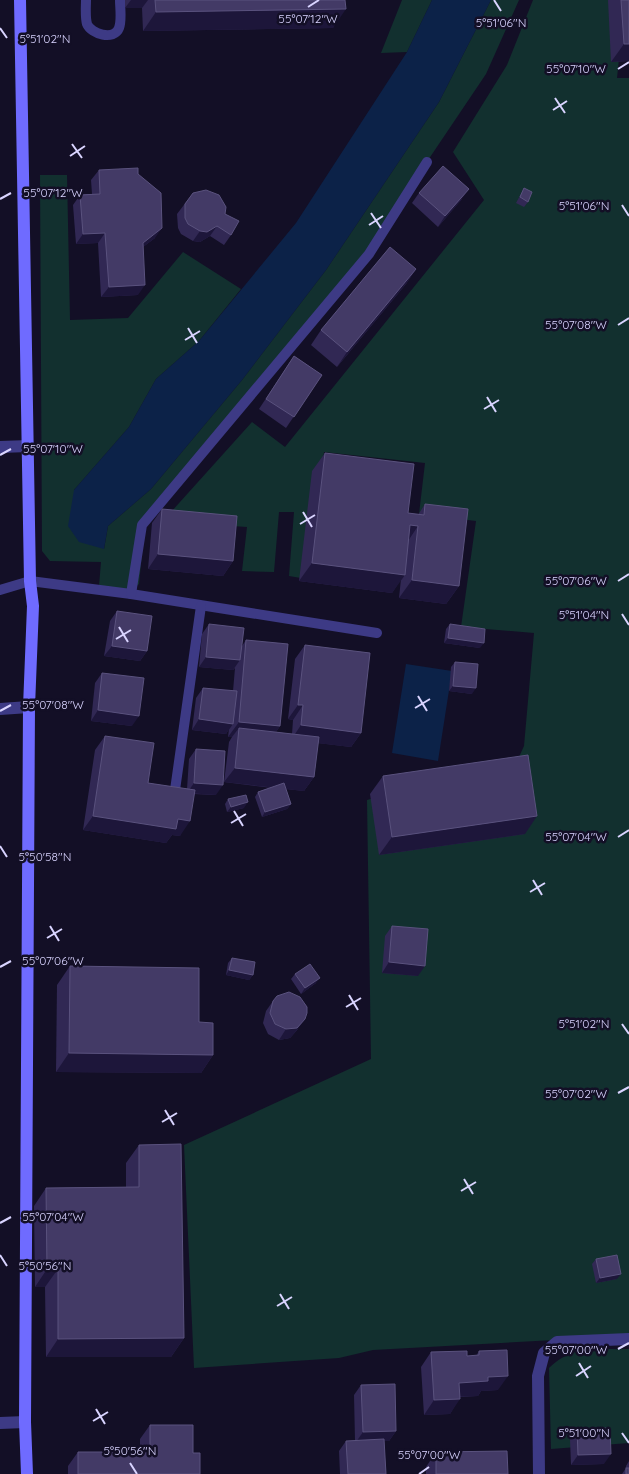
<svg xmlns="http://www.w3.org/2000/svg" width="629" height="1474" font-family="Quicksand,sans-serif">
<rect width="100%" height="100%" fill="#130f26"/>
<!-- green -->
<g fill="#12302f">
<polygon points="402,0 432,0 407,52 381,53"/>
<polygon points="491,0 519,0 486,74 344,285 145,524 139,584 131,591 99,586 101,562 50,561 42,551 40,175 67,175 70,320 128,318 183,252 241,289 199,341 156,379 129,427 74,490 104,549 108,526 151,489 242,380 326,270 439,102"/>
<polygon points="533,0 625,0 617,78 629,78 629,1336 373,1350 339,1358 194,1368 184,1145 371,1059 367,800 519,757 524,746 534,633 461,627 476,521 419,514 425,463 324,452 307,579 289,576 294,512 279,512 274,572 242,571 247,527 171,522 171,512 252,422 285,447 484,200 453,152 507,65"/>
<path d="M629 1349V1443L551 1449 549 1368C574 1344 597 1350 629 1349Z"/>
</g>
<!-- water -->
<g fill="#0c2248">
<polygon points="432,0 491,0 439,102 326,270 242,380 151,489 108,526 104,549 79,542 68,526 74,490 129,427 156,379 199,341 296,223 407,52"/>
<polygon points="406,664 452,671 438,761 392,753"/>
</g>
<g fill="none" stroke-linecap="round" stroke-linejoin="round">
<!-- lane -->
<g stroke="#3d3a85" stroke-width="10">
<path d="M86 0C86 7 85 17 87 24 91 34 114 41 119 28 122 20 120 8 120 0"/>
<polyline points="0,590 30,581 131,594 377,633"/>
<polyline points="131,594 142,525 369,254 427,162"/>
<polyline points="175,790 201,606"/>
</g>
<!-- street -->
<g stroke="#3d3a85" stroke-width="12">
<polyline points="0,447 29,446"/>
<polyline points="0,709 29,707"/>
<polyline points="0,1423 25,1422"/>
<polyline points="539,1474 538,1376 544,1353 557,1342 629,1339"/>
</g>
<!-- secondary -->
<polyline stroke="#6f6bff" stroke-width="12" points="20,0 30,581 33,606 29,707 25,1422 27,1474"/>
</g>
<!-- wall -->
<g fill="#312854">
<polygon points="125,0 345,0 333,28 143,31 142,8 125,8"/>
<polygon points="608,0 629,0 629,61 611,62"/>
<polygon points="99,170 138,174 155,238 143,247 138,295 101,297 98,243 76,244 73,205 80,195 92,194 91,180"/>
<polygon points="524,188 528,202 524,207 516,203"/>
<polygon points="193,193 225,214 231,235 224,245 210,236 200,242 193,241 181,234 178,228 177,214"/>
<polygon points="419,193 462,199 438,227 412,203"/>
<polygon points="416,269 406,284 337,367 311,345 321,330"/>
<polygon points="294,356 322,375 286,428 259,409"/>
<polygon points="325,453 408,513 418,515 425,504 459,586 446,604 399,598 401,579 392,593 299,581 312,471"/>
<polygon points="162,509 233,561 223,576 148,569 152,523"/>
<polygon points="117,611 147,651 140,661 104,656 110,621"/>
<polygon points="209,624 242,646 246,640 280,726 276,732 292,734 293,720 288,719 295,659 305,645 361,733 351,747 318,743 314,777 304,791 286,789 291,804 287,809 262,817 255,797 258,792 272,788 224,782 229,742 232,737 228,737 229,729 226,734 192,730 196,698 203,688 233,691 235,668 233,670 199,667 202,634"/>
<polygon points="450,624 480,648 444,643 446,629"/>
<polygon points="455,662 472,694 449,691 451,667"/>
<polygon points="102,673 132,726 91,721 95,683"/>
<polygon points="105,736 148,783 187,789 189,759 196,749 216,795 194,794 180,836 172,835 166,843 83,830 95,750"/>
<polygon points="383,776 525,834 379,855 370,794"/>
<polygon points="228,799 244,808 227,812 225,804"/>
<polygon points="392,926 418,976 382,973 385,936"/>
<polygon points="232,958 253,975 249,980 226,975 228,963"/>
<polygon points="70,966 199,1022 213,1055 201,1073 56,1072 57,985"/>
<polygon points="295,974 316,983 301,994 291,979"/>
<polygon points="273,1001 298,1029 290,1038 279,1040 268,1034 263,1023 266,1011"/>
<polygon points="139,1145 184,1338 171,1357 46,1357 45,1287 35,1287 34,1206 46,1188 126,1187 126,1163"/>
<polygon points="596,1259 617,1279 596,1283 592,1264"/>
<polygon points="479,1351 498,1390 481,1391 478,1396 460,1397 450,1414 424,1415 421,1367 431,1352 467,1356 476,1356"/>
<polygon points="361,1385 396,1431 389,1441 384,1441 386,1474 340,1474 339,1451 346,1441 355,1441 354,1395"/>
<polygon points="150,1425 193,1453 200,1474 68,1474 68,1466 78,1452 140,1452 140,1439"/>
<polygon points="577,1429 604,1464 571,1465 570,1439"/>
<polygon points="436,1452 508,1474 426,1474 426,1467"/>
<polygon points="629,1461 629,1474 622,1474 626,1468 626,1466"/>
</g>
<!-- shaded-wall -->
<g fill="#1d163a">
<polygon points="131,0 148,0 142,8 125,8"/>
<polygon points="346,9 333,28 143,31 156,12"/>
<polygon points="624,44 629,44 629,61 611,62"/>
<polygon points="469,189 462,199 438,227 445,216"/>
<polygon points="217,226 210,236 200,242 193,241 200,231"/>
<polygon points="162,228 155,238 135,253 143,243"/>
<polygon points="105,233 98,243 76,244 83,234"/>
<polygon points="416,269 406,284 337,367 347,352"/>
<polygon points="145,285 138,295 101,297 109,287"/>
<polygon points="410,525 418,526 406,544"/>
<polygon points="158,554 233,561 223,576 148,569"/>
<polygon points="312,563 405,575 392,593 299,581"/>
<polygon points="412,580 459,586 446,604 399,598"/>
<polygon points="448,638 484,643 480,648 444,643"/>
<polygon points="112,646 147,651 140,661 104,656"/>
<polygon points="206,657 240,660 233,670 199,667"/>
<polygon points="453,686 476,688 472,694 449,691"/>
<polygon points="298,705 303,705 293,720 288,719"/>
<polygon points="98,710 139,716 132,726 91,721"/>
<polygon points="199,719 233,724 226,734 192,730"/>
<polygon points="239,722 280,726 270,741 239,728 232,737 228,737"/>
<polygon points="301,725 361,733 351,747 291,740"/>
<polygon points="235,768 314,777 304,791 224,782"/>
<polygon points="194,783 223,785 216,795 187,793"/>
<polygon points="248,802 244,808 227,812 231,807"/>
<polygon points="291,804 287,809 262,817 265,812"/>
<polygon points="93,816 178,819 190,821 180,836 172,835 166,843 83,830"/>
<polygon points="537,816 525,834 379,855 392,837"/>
<polygon points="389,962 425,966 418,976 382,973"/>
<polygon points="229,970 253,975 249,980 226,975"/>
<polygon points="320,978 316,983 301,994 305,988"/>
<polygon points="305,1019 298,1029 290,1038 279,1040 286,1029"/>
<polygon points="69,1053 213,1055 201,1073 56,1072"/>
<polygon points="47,1269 58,1269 45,1287 35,1287"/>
<polygon points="621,1274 617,1279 596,1283 600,1278"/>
<polygon points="184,1338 171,1357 46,1357 58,1339"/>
<polygon points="508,1376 498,1390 481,1391 478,1396 449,1397 459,1383 488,1377"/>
<polygon points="460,1399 450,1414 424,1415 434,1400"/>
<polygon points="396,1431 389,1441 356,1442 363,1432"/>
<polygon points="611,1454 604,1464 571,1465 578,1455"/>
</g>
<!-- building -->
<g fill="#433a66" stroke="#5a527e">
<polygon points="155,0 345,0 346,9 156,12"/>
<polygon points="621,0 629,0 629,44 624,44"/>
<polygon points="443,166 469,189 445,216 419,193"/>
<polygon points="138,168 138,174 161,193 162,228 143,243 145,285 109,287 105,233 83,234 80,195 100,194 99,170"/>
<polygon points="524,188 532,192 528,202 520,197"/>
<polygon points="206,190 219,195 226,207 225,214 239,221 231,235 217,226 207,232 200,231 188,224 185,218 185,204 193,193"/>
<polygon points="390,247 416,269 347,352 321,330"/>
<polygon points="294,356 322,375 294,417 266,399"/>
<polygon points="325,453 414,464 408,513 424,515 425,504 468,509 459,586 412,580 418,526 410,525 405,575 312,563"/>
<polygon points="162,509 237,516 233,561 158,554"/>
<polygon points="117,611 152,616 147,651 112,646"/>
<polygon points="209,624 244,628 240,660 206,657"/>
<polygon points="450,624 485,629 484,643 448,638"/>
<polygon points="246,640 288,644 280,726 239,722"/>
<polygon points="305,645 370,653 361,733 301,725 303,705 298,705"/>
<polygon points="455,662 478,664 476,688 453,686"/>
<polygon points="102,673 144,678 139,716 98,710"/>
<polygon points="203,688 237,691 233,724 199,719"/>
<polygon points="239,728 319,737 314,777 235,768"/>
<polygon points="105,736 154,743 148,783 195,790 190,821 178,819 176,829 93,816"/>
<polygon points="196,749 225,751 223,785 194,783"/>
<polygon points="528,755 537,816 392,837 383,776"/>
<polygon points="284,783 291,804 265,812 258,792"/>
<polygon points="246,795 248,802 231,807 228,799"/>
<polygon points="392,926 428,929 425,966 389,962"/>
<polygon points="232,958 255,962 253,975 229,970"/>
<polygon points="310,964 320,978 305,988 295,974"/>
<polygon points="70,966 199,968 199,1022 213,1023 213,1055 69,1053"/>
<polygon points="289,992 300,997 307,1007 307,1013 305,1019 297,1028 286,1029 275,1024 270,1013 273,1001 277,996"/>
<polygon points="181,1144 184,1338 58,1339 58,1269 47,1269 46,1188 139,1187 139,1145"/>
<polygon points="617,1255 621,1274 600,1278 596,1259"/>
<polygon points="507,1350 508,1376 488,1377 488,1381 459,1383 460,1399 434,1400 431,1352 467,1351 467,1356 479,1355 479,1351"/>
<polygon points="395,1384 396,1431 363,1432 361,1385"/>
<polygon points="150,1425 193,1425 193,1453 200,1453 200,1474 78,1474 78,1452 150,1452"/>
<polygon points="610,1428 611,1454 578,1455 577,1429"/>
<polygon points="384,1439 386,1474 348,1474 346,1441"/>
<polygon points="507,1451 508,1474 436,1474 436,1452"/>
<rect x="626" y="1468" width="3" height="6"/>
</g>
<!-- ticks -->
<path fill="none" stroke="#d9d4ff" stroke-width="2" d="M494 0 501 11M308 7 319 0M0 28 7 38M618 69 629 62M555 98 565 113M553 110 567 101M72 144 82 158M70 156 85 146M0 199 11 193M622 205 629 216M371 213 381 228M369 225 383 216M618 325 629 318M188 328 197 343M185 340 200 331M487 397 496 412M484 409 499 400M0 455 11 449M303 512 312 527M300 524 315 515M618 581 629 574M622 614 629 625M119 627 128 642M116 639 131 630M418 696 427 711M415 708 430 699M0 711 11 705M234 811 243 826M231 823 246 814M618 837 629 830M0 846 7 857M533 880 542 895M530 892 545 883M50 926 59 941M47 938 62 929M0 967 11 961M349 995 358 1010M346 1007 361 998M622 1024 629 1034M618 1093 629 1087M165 1110 174 1125M162 1122 177 1113M464 1179 473 1194M461 1191 476 1182M0 1223 11 1217M0 1255 7 1266M280 1294 289 1309M277 1306 292 1297M618 1349 629 1343M579 1363 588 1378M576 1376 591 1366M96 1409 105 1424M93 1421 108 1412M622 1433 629 1443M130 1463 137 1474M419 1474 429 1467"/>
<g font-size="12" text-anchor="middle" fill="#d9d4ff" stroke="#130f26" stroke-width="5" stroke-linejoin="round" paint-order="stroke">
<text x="308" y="23">55°07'12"W</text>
<text x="501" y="27">5°51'06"N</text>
<text x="45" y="43">5°51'02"N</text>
<text x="576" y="73">55°07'10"W</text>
<text x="53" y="197">55°07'12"W</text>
<text x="584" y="210">5°51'06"N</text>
<text x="576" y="329">55°07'08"W</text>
<text x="53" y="453">55°07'10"W</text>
<text x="576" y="585">55°07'06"W</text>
<text x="584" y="619">5°51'04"N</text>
<text x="53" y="709">55°07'08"W</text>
<text x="576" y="841">55°07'04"W</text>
<text x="45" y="861">5°50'58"N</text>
<text x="53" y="965">55°07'06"W</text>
<text x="584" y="1028">5°51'02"N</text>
<text x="576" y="1098">55°07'02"W</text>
<text x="53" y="1221">55°07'04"W</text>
<text x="45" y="1270">5°50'56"N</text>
<text x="576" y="1354">55°07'00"W</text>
<text x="584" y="1437">5°51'00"N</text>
<text x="130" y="1455">5°50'56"N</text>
<text x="429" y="1459">55°07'00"W</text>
</g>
</svg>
